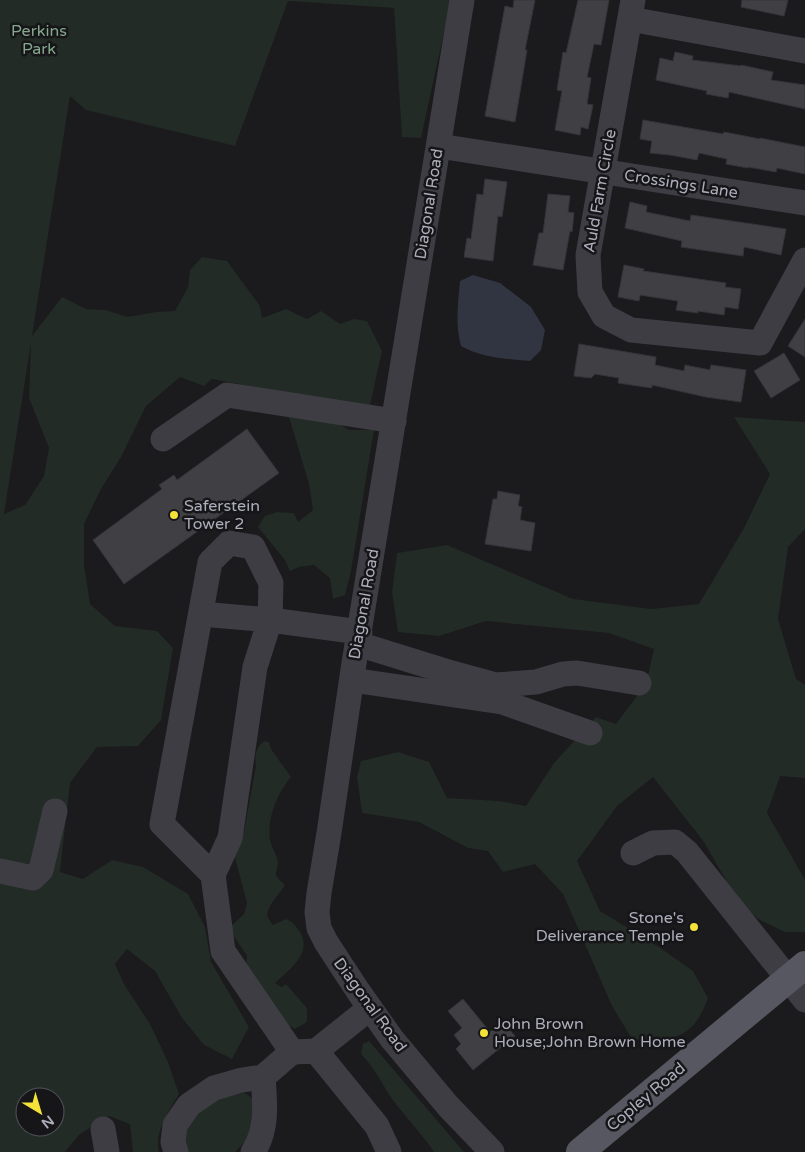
<svg xmlns="http://www.w3.org/2000/svg" width="805" height="1152" font-family="'Varela Round',sans-serif">
<rect width="100%" height="100%" fill="#1b1a1d"/>
<!-- green -->
<g fill="#222b25" fill-rule="evenodd">
<path d="M0 0H451L421 138 402 137 394 8 288 1 235 146 86 110 70 96 32 336 62 297 86 309 106 310 127 317 156 312 175 311 188 287 190 270 202 257 227 261 260 306 262 318 286 309 307 319 321 311 340 324 354 319 367 321 382 351 370 405 312 397 212 379 204 386 180 377 146 406 121 457 101 489 84 524V565L90 604 115 626 157 631 173 648 161 720 138 746 97 747 70 783 60 872 83 879 112 860 143 867 188 894 205 927 211 962 249 1027 232 1059 204 1045 182 1018 155 971 127 949 115 964 124 984 150 1024 168 1062 179 1094C169 1110 154 1133 159 1152H133L130 1124 109 1116 80 1134 65 1152H0ZM31 343 29 398 49 448 44 476 25 505 4 514ZM25 1097H55V1127H25Z"/>
<polygon points="289,417 335,422 349,430 374,430 351,571 345,595 333,599 330,578 314,565 299,567 290,571 285,560 258,527 265,516 277,512 294,513 298,522 313,510 309,484"/>
<path d="M734 417 805 422V529L788 547 778 619 796 679 805 685V778L780 776 767 813 805 880V932H785L760 920 740 905 704 842 653 777 617 806 577 861 600 911 659 947 693 971 708 998C693 1040 673 1041 632 1039L612 1006 563 894 535 864 503 872 488 851 468 848 419 822 362 813 357 777 361 761 398 752 429 762 447 798 499 801 526 806 554 763 596 717 616 724 646 684 654 649 609 633 486 621 439 636 398 632 392 592 397 553 447 545 573 599 651 609 699 604 744 528 770 474Z"/>
<path d="M264 741 269 742 271 749 291 777C277 794 267 817 270 840 271 846 275 852 277 858 281 873 268 871 285 885 279 895 268 904 267 916L273 925 286 919C293 922 295 925 300 932 313 953 289 970 275 983L282 987 286 984 307 1008V1022L295 1029 279 1020 245 971 247 956 235 938 230 927 244 914 247 903 235 858 244 831 256 766C254 755 256 748 264 741Z"/>
<path d="M369 1041 464 1152H434C421 1133 406 1117 392 1099 382 1084 374 1067 361 1054L363 1044Z"/>
<path d="M245 1093 252 1098 256 1104 251 1135 235 1152H188C175 1133 201 1107 217 1100 225 1096 236 1095 245 1093Z"/>
</g>
<!-- water -->
<path fill="#303541" d="M473 275 500 283 517 296 531 307 545 330 541 350 530 361C506 359 482 358 461 346 455 324 458 303 460 281Z"/>
<!-- building -->
<g fill="#403f44" stroke="#353439">
<polygon points="514,0 535,0 525,50 527,50 515,122 485,116 505,6 513,8"/>
<polygon points="578,0 609,0 601,45 594,44 587,77 591,78 587,104 593,105 588,129 581,127 580,135 555,130 562,91 557,90 563,52 566,53"/>
<polygon points="742,0 788,0 784,16 741,7"/>
<polygon points="675,52 693,56 692,60 741,66 741,65 773,72 771,80 805,85 805,109 729,92 728,98 706,94 707,91 656,80 660,58 673,61"/>
<polygon points="643,120 723,134 724,132 760,139 760,138 805,147 805,174 777,168 776,172 748,167 748,168 726,164 727,159 699,153 697,160 670,155 650,153 652,141 640,139"/>
<polygon points="485,179 507,182 502,217 498,216 493,261 464,257 467,238 471,239 477,194 483,195"/>
<polygon points="548,194 570,196 568,212 574,213 572,232 570,231 563,270 533,265 539,233 543,233"/>
<polygon points="630,202 647,206 646,212 690,221 691,215 786,229 781,255 744,247 743,256 681,247 682,241 625,228"/>
<polygon points="624,265 644,269 643,271 726,283 725,287 741,289 738,309 725,307 724,315 698,311 698,313 676,310 678,301 640,295 639,301 618,297"/>
<polygon points="805,319 805,357 788,346"/>
<polygon points="579,344 656,357 655,365 684,371 685,365 710,370 711,365 746,370 741,402 706,397 652,385 652,388 618,383 619,378 595,374 591,378 574,376"/>
<polygon points="784,353 800,380 771,398 754,371"/>
<polygon points="247,429 279,473 124,584 93,540 162,489 159,485 174,475 177,480"/>
<polygon points="498,491 520,495 518,506 522,507 520,520 535,523 531,551 485,544 493,499 497,499"/>
<polygon points="463,999 490,1032 502,1021 515,1036 473,1070 456,1049 461,1044 454,1035 462,1028 448,1011"/>
</g>
<g fill="none" stroke-linecap="round" stroke-linejoin="round">
<!-- minor -->
<g stroke="#3e3d44" stroke-width="25">
<polyline points="462,0 354,663 329,833 319,893 317,912 319,928 326,942 358,991 392,1039 448,1106 492,1152"/>
<polyline points="633,0 588,255 590,292 604,316 631,330 760,343 805,260"/>
<polyline points="630,19 805,51"/>
<polyline points="439,146 805,203"/>
<polyline points="163,439 227,395 394,421"/>
<polyline points="201,614 270,620 255,667 230,838 213,875"/>
<polyline points="360,632 270,620 271,583 253,547 229,543 210,562 162,824 213,875 223,951 292,1052 316,1051 377,1126 389,1152"/>
<polyline points="358,644 445,671 496,685 536,682 563,674 577,673 639,683"/>
<polyline points="352,680 502,702 590,733"/>
<polyline points="633,853 653,843 675,842 687,852 805,1000"/>
<polyline points="0,871 33,878 41,870 55,811"/>
<polyline points="316,1051 370,1008"/>
<polyline points="103,1129 107,1152"/>
<polyline points="176,1152 173,1142 175,1125 189,1105 214,1088 242,1080 263,1077 292,1052"/>
<path d="M253 1152C268 1130 265 1103 263 1077"/>
</g>
<!-- major -->
<polyline stroke="#575761" stroke-width="28" points="580,1152 805,965"/>
</g>
<!-- markers -->
<g fill="#f4e23b" stroke="#161518" stroke-width="2">
<circle cx="174" cy="515" r="5"/>
<circle cx="694" cy="927" r="5"/>
<circle cx="484" cy="1033" r="5"/>
</g>
<g text-anchor="middle" dominant-baseline="central" stroke-width="5" stroke-linejoin="round" paint-order="stroke">
<!-- park labels -->
<g font-size="16" fill="#84a78e" stroke="#161518">
<text x="39" y="31">Perkins<tspan x="39" dy="18">Park</tspan></text>
</g>
<!-- street labels -->
<g font-size="16" fill="#adaebc" stroke="#161518">
<text transform="translate(681 184) rotate(9)">Crossings Lane</text>
<text transform="translate(600 191) rotate(-80)">Auld Farm Circle</text>
<text transform="translate(429 204) rotate(-81)">Diagonal Road</text>
<text transform="translate(364 604) rotate(-80)">Diagonal Road</text>
<text transform="translate(370 1005) rotate(54)">Diagonal Road</text>
<text transform="translate(646 1097) rotate(-40)">Copley Road</text>
</g>
<!-- poi labels -->
<g font-size="16" fill="#adaebc" stroke="#161518" text-anchor="start">
<text x="184" y="506">Saferstein<tspan x="184" dy="18">Tower 2</tspan></text>
<text x="684" y="918" text-anchor="end">Stone's<tspan x="684" dy="18">Deliverance Temple</tspan></text>
<text x="494" y="1024">John Brown<tspan x="494" dy="18">House;John Brown Home</tspan></text>
</g>
</g>
<!-- north arrow -->
<g transform="translate(40 1112) rotate(142)"><circle r="24" fill="#161518" stroke="#52525a"/>
<path d="M0-4L9 19L0 12L-9 19Z" fill="#f4e23b"/>
<text y="-8" font-size="14" font-weight="bold" text-anchor="middle" fill="#adaebc">N</text>
</g>
</svg>
